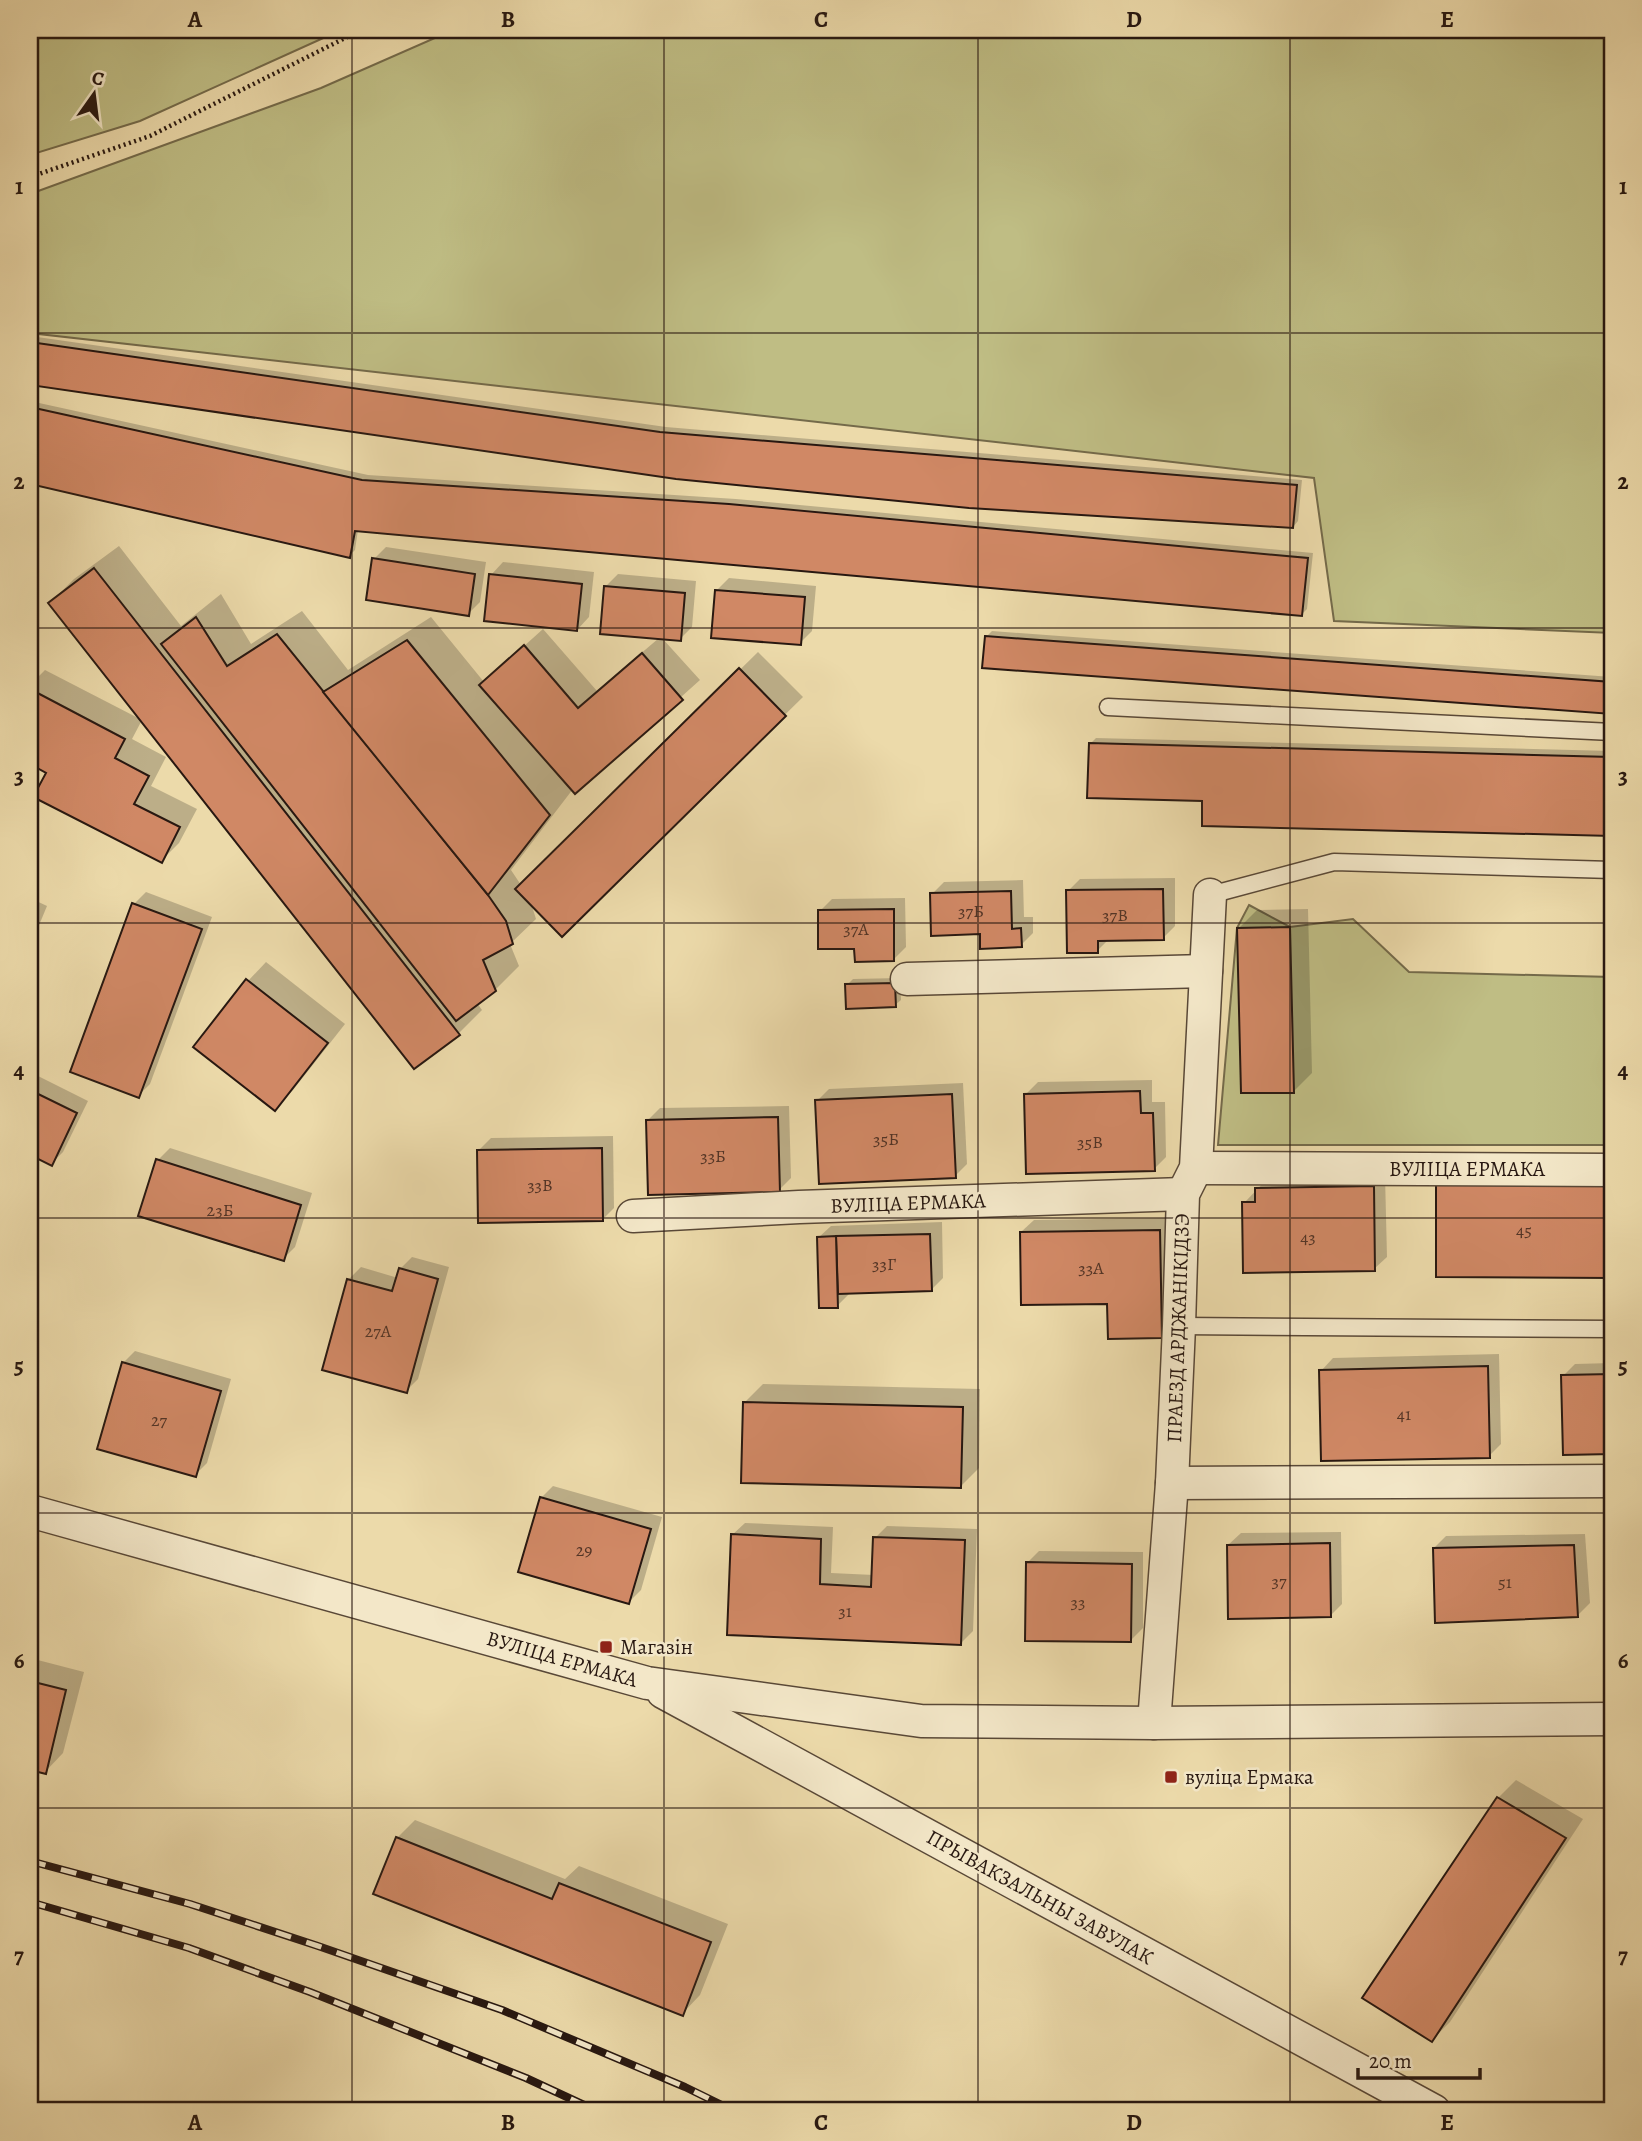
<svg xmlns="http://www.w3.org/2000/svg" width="1642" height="2141" font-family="Alegreya,serif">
<rect width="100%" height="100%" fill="#ecdaaa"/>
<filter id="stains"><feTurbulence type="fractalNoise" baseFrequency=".00286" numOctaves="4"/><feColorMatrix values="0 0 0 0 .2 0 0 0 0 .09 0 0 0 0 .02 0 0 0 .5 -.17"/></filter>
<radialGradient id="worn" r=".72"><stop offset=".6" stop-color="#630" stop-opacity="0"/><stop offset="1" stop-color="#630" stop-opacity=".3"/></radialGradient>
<!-- green -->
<g fill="#bfbd84" stroke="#746a4a" stroke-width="2">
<polygon points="30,30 341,30 140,121 30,155"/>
<polygon points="453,30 1612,30 1612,633 1334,621 1314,478 30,333 30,194 321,88"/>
<polygon points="1249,905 1290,927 1353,919 1409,972 1612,977 1612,1145 1218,1145 1237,928"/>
</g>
<!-- shadow -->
<g fill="#0003">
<polygon points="30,336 666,427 1302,480 1298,521 1293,527 677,478 30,384"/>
<polygon points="30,401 368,475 736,499 1313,553 1307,609 1301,615 358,530 355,550 349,556 30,482"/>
<polygon points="119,546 181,626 221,594 251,644 302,611 348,670 431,617 484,682 543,629 597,691 659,638 606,586 618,574 696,581 692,627 680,639 662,638 700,680 575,792 573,789 511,870 521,885 758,652 803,697 562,934 531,903 536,919 510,944 519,966 495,990 477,1003 482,1010 459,1033 50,603 74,579"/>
<polygon points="386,547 486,562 480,602 468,614 374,559"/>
<polygon points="503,562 594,572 589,617 577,630 491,575"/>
<polygon points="729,578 816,586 812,631 800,643 717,590"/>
<polygon points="992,631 1612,677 1612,713 984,667 986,637"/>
<polygon points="45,670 142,720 132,739 166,757 151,786 197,809 179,843 161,861 48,772 30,762 30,685"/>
<polygon points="1096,738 1612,751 1612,835 1203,824 1204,799 1090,744"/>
<polygon points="1175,878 1175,926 1163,938 1109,939 1097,951 1068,891 1080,879"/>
<polygon points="1023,880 1024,917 1033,917 1033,933 1021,945 982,933 932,894 944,882"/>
<polygon points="146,892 212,917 150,1084 138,1096 134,904"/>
<polygon points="30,898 47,906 30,947"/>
<polygon points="905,898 906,947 893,960 856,947 820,911 832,899"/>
<polygon points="1308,909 1312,1073 1294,1091 1238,929 1257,910"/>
<polygon points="266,962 345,1024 293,1090 275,1109 248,981"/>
<polygon points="900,978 901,1000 895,1005 847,985 853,979"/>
<polygon points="30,1072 88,1101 63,1152 51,1164 30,1153"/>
<polygon points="1152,1080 1152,1102 1165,1102 1166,1157 1154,1169 1026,1094 1038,1082"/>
<polygon points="963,1083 967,1164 955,1176 817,1101 829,1089"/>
<polygon points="789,1106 791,1178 779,1190 648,1120 660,1108"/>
<polygon points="613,1136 614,1208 602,1220 479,1150 491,1138"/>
<polygon points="170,1148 312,1193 295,1247 283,1259 158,1160"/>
<polygon points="1385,1175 1387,1257 1374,1269 1244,1203 1269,1177"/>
<polygon points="1172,1218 1174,1324 1161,1336 1109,1303 1021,1232 1034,1220"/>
<polygon points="942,1222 943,1278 931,1290 849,1292 849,1294 837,1306 818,1238 831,1226"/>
<polygon points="412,1257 449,1267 418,1379 406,1391 325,1369 349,1279 361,1267 398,1278 400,1269"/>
<polygon points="135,1351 231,1379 207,1463 195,1475 123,1363"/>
<polygon points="1499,1354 1501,1444 1489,1456 1321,1371 1333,1358"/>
<polygon points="1612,1363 1612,1453 1565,1453 1563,1376 1575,1364"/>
<polygon points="763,1384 980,1389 979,1468 961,1486 745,1402"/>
<polygon points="553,1486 662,1517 641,1590 629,1602 541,1498"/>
<polygon points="745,1523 833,1527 831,1573 874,1575 875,1538 887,1526 977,1529 973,1631 961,1643 728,1634 732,1535"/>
<polygon points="1341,1532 1342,1604 1330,1616 1228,1545 1241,1533"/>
<polygon points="1585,1534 1590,1603 1578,1615 1434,1548 1446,1536"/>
<polygon points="1039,1551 1143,1552 1143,1628 1131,1640 1027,1563"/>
<polygon points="30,1658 84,1672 63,1753 45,1772 30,1768"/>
<polygon points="1516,1780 1583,1819 1450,2022 1432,2040 1498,1798"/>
<polygon points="415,1820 565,1879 579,1866 728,1924 700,1995 682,2014 397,1838"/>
</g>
<!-- building -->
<g fill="#d08865" stroke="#281811" stroke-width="2">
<polygon points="30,342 660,432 1297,485 1293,528 969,508 676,479 30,385"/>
<polygon points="30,407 362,480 729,504 1308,558 1302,616 355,531 350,558 30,484"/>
<polygon points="372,558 475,574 469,616 366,600"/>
<polygon points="94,568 460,1035 414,1069 48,603"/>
<polygon points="489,574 582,584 577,631 484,621"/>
<polygon points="604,586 685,593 681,641 600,634"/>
<polygon points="715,590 805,597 801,645 711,638"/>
<polygon points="196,617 227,666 277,634 488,895 506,921 513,944 483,960 496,991 456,1021 161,644"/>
<polygon points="985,636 1612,682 1612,714 982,668"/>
<polygon points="407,640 550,815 488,895 323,692"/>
<polygon points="524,645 578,708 642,653 683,700 575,794 479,685"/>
<polygon points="739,668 786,716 562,937 515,889"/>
<polygon points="30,689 125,739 115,758 149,776 134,804 180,827 162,863 33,797 46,773 30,764"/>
<polygon points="1089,743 1612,757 1612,836 1202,826 1202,801 1087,798"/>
<polygon points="1163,889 1164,940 1098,941 1098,953 1067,953 1066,890"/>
<polygon points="1011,891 1012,929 1021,928 1022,947 980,949 980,934 931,936 930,893"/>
<polygon points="132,903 202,929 139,1098 70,1072"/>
<polygon points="894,909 894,961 855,962 854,949 818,949 818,910"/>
<polygon points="1290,927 1294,1093 1241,1093 1237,928"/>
<polygon points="246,979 328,1043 275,1111 193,1047"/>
<polygon points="895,983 896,1007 846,1009 845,984"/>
<polygon points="30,1090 77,1113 52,1166 30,1155"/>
<polygon points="1140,1091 1141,1113 1153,1113 1155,1171 1026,1174 1024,1094"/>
<polygon points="952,1094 956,1178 819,1184 815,1100"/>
<polygon points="778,1117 780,1192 648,1195 646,1120"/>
<polygon points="602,1148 603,1221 478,1223 477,1150"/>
<polygon points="156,1159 301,1205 284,1261 138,1216"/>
<polygon points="1436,1182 1612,1184 1612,1278 1436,1277"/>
<polygon points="1374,1186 1375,1271 1243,1273 1242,1202 1255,1202 1255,1188"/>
<polygon points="1160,1230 1162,1338 1108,1339 1107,1304 1021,1305 1020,1232"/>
<polygon points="930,1234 932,1291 838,1294 836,1236"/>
<polygon points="836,1236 838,1308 819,1308 817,1237"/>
<polygon points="399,1268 438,1279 407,1393 322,1370 347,1279 392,1291"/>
<polygon points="122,1362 221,1391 196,1477 97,1449"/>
<polygon points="1488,1366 1490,1458 1321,1461 1319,1370"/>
<polygon points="1612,1374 1612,1454 1563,1455 1561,1375"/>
<polygon points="743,1402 963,1407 961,1488 741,1483"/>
<polygon points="540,1497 651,1529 629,1604 518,1572"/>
<polygon points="731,1534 821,1539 820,1584 871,1587 873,1537 965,1540 961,1645 727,1635"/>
<polygon points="1330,1543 1331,1617 1228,1619 1227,1545"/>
<polygon points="1574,1545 1578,1617 1435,1623 1433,1548"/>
<polygon points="1026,1562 1132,1564 1131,1642 1025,1641"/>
<polygon points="30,1681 66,1690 46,1774 30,1770"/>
<polygon points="1497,1797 1566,1838 1432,2042 1362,1998"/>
<polygon points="396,1837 552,1899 559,1883 711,1942 683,2016 373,1894"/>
</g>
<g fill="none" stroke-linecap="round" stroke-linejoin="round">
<!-- service casing -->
<g stroke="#594837" stroke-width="19">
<g id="service">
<polyline points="1108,707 1612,732"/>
<polyline points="1210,895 1334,862 1612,870"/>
<polyline points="1179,1326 1612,1329"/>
</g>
</g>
<!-- minor casing -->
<g stroke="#594837" stroke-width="35">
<g id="minor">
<polyline points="907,979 1206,971"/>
<polyline points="1196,1168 1612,1170"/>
<polyline points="633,1216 799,1207 1183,1194"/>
<polyline points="1172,1483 1612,1481"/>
<polyline points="30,1511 647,1683 921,1721 1154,1723 1612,1719"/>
<polyline points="663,1692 1434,2111"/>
<polyline points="1154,1723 1172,1483 1179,1326 1183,1194 1196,1168 1210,895"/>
</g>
</g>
<!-- path -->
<polyline stroke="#281811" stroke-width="4.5" stroke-dasharray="2 3.5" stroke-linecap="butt" points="30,177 150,136 361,30"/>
<!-- service -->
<use href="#service" stroke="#f3e7c8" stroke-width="16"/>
<!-- minor -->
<use href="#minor" stroke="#f3e7c8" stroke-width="32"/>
<!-- rail casing -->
<g stroke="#281811" stroke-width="8">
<g id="rail">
<polyline points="30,1861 190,1904 318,1946 502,2010 685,2087 734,2111"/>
<polyline points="30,1902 189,1948 310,1992 526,2078 597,2111"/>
</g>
</g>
<!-- rail -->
<use href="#rail" stroke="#f3e7c8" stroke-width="5" stroke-dasharray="16" stroke-linecap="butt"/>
</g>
<!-- grid -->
<path fill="none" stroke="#281811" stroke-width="2" stroke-opacity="0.55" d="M352 30V2111M664 30V2111M978 30V2111M1290 30V2111M30 333H1612M30 628H1612M30 923H1612M30 1218H1612M30 1513H1612M30 1808H1612"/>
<!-- markers -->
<g fill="#8f2418" stroke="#f3e7c8" stroke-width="2.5">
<rect x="599" y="1640" width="14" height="14" rx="3.5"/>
<rect x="1164" y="1770" width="14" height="14" rx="3.5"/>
</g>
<g text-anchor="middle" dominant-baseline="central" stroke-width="5" stroke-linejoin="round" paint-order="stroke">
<!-- number labels -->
<g font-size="18" fill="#523426">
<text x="971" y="911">37Б</text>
<text x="1115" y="915">37В</text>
<text x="856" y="929">37А</text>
<text x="886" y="1139">35Б</text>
<text x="1090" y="1142">35В</text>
<text x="713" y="1156">33Б</text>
<text x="540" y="1185">33В</text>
<text x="220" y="1210">23Б</text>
<text x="1524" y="1230">45</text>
<text x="1308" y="1237">43</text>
<text x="884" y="1264">33Г</text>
<text x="1091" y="1268">33А</text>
<text x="378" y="1331">27А</text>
<text x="1404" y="1414">41</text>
<text x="159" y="1420">27</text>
<text x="584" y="1550">29</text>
<text x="1279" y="1581">37</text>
<text x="1505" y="1582">51</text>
<text x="1078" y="1602">33</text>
<text x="845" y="1611">31</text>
</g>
<!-- street labels -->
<g font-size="21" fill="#281811" stroke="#f3e7c8">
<text x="1467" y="1169">ВУЛІЦА ЕРМАКА</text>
<text transform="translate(908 1203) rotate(-2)">ВУЛІЦА ЕРМАКА</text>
<text transform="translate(1178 1328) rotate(-88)">ПРАЕЗД АРДЖАНІКІДЗЭ</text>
<text transform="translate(562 1659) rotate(16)">ВУЛІЦА ЕРМАКА</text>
<text transform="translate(1040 1897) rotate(29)">ПРЫВАКЗАЛЬНЫ ЗАВУЛАК</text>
</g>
<!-- poi labels -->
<g font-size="21" fill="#281811" stroke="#f3e7c8" text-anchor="start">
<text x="620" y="1647">Магазін</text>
<text x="1185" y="1777">вуліца Ермака</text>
</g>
</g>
<!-- margin -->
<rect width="1642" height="2141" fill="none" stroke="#ecdaaa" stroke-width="77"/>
<!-- north arrow -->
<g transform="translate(94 94) rotate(14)" stroke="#f3e7c8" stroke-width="5" paint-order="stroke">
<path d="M0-5L12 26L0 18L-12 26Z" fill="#281811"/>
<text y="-10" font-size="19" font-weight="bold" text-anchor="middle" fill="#281811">С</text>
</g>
<!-- scale -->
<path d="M1358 2068v10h122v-10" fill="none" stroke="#281811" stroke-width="3.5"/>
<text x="1369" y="2068" font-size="21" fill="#281811" stroke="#f3e7c8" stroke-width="5" paint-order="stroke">20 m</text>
<rect x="38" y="38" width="1566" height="2064" fill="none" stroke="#281811" stroke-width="2.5"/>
<g font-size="23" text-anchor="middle" font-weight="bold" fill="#281811">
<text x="195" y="27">A</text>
<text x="508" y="27">B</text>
<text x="821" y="27">C</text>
<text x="1134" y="27">D</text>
<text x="1447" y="27">E</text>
<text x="19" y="194">1</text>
<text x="1623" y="194">1</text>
<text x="19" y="489">2</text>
<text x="1623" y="489">2</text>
<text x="19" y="784">3</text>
<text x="1623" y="784">3</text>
<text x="19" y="1078">4</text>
<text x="1623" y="1078">4</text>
<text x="19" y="1373">5</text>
<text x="1623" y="1373">5</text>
<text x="19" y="1668">6</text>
<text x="1623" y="1668">6</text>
<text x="19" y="1963">7</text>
<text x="1623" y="1963">7</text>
<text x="195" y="2130">A</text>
<text x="508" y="2130">B</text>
<text x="821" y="2130">C</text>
<text x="1134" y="2130">D</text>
<text x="1447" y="2130">E</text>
</g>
<rect width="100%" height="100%" filter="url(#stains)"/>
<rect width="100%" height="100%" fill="url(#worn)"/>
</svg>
